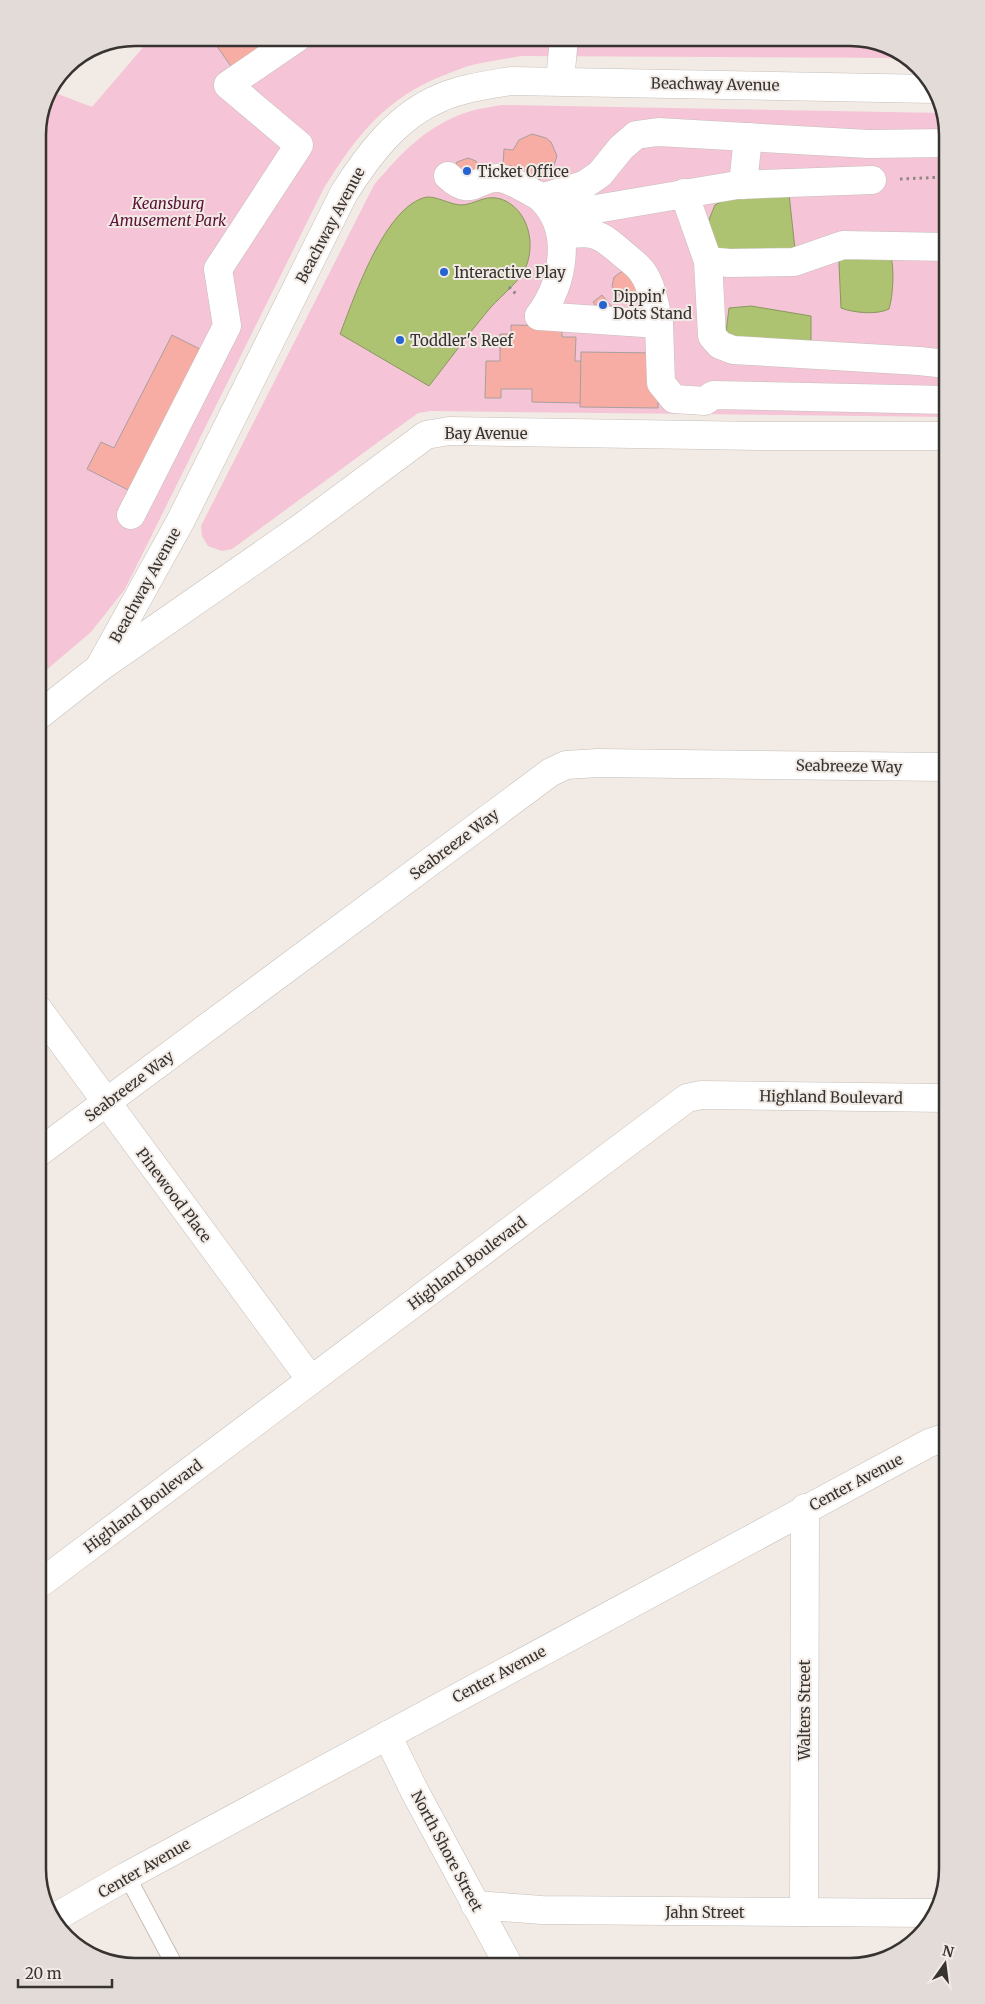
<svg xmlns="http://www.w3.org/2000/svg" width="985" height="2004" font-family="Merriweather,serif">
<rect width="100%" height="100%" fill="#f2eae5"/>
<!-- green -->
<g fill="#f5c4d6">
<path d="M151 38H856L909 58 521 56C505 59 488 61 472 65 464 67 455 71 447 74 386 97 357 135 324 188L125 589 91 632 38 677V129L45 98 50 91 92 107Z"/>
<path d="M502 105 943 113 947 136V417L431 411 418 413 232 549 222 551 208 546 202 536 201 526 374 185C402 152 428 124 471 111 481 108 492 107 502 105Z"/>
</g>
<!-- water -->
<g fill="#adc371" stroke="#89985e">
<polygon points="789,194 795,249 721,253 710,240 708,222 715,205 732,196"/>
<path d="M427 197C439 197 449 204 460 205 475 205 484 194 501 199 529 209 537 246 524 271 517 284 496 300 486 313 466 337 448 362 429 386L340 334C354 298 385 205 427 197Z"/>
<path d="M890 254C895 267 893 296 889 309 877 315 854 313 841 308L839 264 841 255Z"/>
<polygon points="751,306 811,316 811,347 725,340 729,308"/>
</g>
<!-- building -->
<g fill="#f7ada4" stroke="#a99f9e">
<polygon points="221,38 285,38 235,72 214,42"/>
<polygon points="532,134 546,138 551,142 557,156 552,171 539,180 531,180 517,173 512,166 503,165 504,149 513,150 519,140"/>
<polygon points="468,158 476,161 479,169 456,177 455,166 457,162"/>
<polygon points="624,270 638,289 636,293 628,297 616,294 612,286 614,277"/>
<polygon points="602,295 613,308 603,315 593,302"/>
<polygon points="511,325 562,326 562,337 576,337 575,361 581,361 581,403 532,402 532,389 501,389 501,398 485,398 486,361 500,361 500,334 511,334"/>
<polygon points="172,335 208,353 136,494 87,469 101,442 114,448"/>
<polygon points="581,352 659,353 658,408 580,407"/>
</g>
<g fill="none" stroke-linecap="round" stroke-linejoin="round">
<!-- lane casing -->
<g stroke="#c6bfb9" stroke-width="18">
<polyline id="lane" points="127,1876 175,1966"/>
</g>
<!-- street casing -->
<g stroke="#c6bfb9" stroke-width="29">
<g id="street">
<polyline points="560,81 564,38"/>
<path d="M448 176C471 198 476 178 497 178 507 178 518 185 526 189 531 192 538 195 542 199 574 231 563 284 539 316"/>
<polyline points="743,185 748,137"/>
<polyline points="684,193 708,261 712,336 720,345 733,350 919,361 947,364"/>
<polyline points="541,198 584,185 600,174 621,148 636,135 658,132 868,144 947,143"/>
<polyline points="555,216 737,185 872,180"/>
<path d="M561 235C594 231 598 232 623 254 630 260 638 265 643 273 653 287 655 308 659 324"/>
<polyline points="708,261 729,263 794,262 843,245 947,247"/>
<polyline points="539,316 659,324 661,383 674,399 705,401 713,395 947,400"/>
<polyline points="131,515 227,326 218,269 299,145 228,85 297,38"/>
<polyline points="99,668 302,527 426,435 449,431 760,436 947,436"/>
<polyline points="38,1009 311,1380"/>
<polyline points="38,1153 551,772 566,765 598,763 947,767"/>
<polyline points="38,1585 687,1098 701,1095 947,1098"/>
<polyline points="387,1735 415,1792 509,1966"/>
<polyline points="475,1905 542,1910 934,1913"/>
<polyline points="804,1912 805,1508"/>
<polyline points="54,1918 127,1876 929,1443 947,1437"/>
</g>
</g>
<!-- secondary casing -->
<g stroke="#c6bfb9" stroke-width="29">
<path id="secondary" d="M38 716 99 668 180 522 344 193C368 155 397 116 440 98 463 88 487 85 511 81L933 89"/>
</g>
<!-- path -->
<g stroke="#8d8884" stroke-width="3" stroke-dasharray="2.5 4" stroke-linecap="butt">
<polyline points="900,179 947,177"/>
<polyline points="509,287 517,295"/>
</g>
<!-- lane -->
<use href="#lane" stroke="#fff" stroke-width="16"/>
<!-- street -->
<use href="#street" stroke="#fff" stroke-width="28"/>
<!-- secondary -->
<use href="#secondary" stroke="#fff" stroke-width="28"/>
</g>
<!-- markers -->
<g fill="#2564d1" stroke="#f2eae5" stroke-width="2">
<circle cx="467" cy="171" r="5"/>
<circle cx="444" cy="272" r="5"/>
<circle cx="603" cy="305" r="5"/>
<circle cx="400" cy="340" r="5"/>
</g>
<g text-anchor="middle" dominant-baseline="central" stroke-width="4" stroke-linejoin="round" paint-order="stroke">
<!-- street labels -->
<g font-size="15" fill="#363330" stroke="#f2eae5">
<text transform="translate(715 84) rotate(1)">Beachway Avenue</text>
<text transform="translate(330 225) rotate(-62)">Beachway Avenue</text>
<text x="486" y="433">Bay Avenue</text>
<text transform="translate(145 585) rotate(-61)">Beachway Avenue</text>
<text transform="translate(849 766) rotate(1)">Seabreeze Way</text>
<text transform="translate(454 844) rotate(-37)">Seabreeze Way</text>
<text transform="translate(129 1086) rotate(-37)">Seabreeze Way</text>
<text transform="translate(831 1097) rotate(1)">Highland Boulevard</text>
<text transform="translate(174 1195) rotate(53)">Pinewood Place</text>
<text transform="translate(467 1263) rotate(-37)">Highland Boulevard</text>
<text transform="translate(856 1482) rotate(-28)">Center Avenue</text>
<text transform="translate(143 1506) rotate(-37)">Highland Boulevard</text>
<text transform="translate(499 1674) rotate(-28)">Center Avenue</text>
<text transform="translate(804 1710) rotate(-90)">Walters Street</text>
<text transform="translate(447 1851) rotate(62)">North Shore Street</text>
<text transform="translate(144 1868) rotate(-30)">Center Avenue</text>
<text x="705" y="1912">Jahn Street</text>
</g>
<!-- poi labels -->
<g font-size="15" fill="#363330" stroke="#f2eae5" text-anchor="start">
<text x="477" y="171">Ticket Office</text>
<text x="454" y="272">Interactive Play</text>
<text x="613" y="296">Dippin'<tspan x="613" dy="17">Dots Stand</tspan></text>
<text x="410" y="340">Toddler's Reef</text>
</g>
<!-- park labels -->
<g font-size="15" font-style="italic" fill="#5b1036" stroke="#f2eae5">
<text x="168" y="203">Keansburg<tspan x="168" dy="17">Amusement Park</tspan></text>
</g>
</g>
<!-- crop -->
<path d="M0 0H985V2004H0ZM135 46H850A89 89 0 0 1 939 135V1869A89 89 0 0 1 850 1958H135A89 89 0 0 1 46 1869V135A89 89 0 0 1 135 46Z" fill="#e3dbd7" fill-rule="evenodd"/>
<path fill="none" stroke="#363330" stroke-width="2.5" d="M135 46H850A89 89 0 0 1 939 135V1869A89 89 0 0 1 850 1958H135A89 89 0 0 1 46 1869V135A89 89 0 0 1 135 46Z"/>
<!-- north arrow -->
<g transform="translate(945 1964) rotate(14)" stroke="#f2eae5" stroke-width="4" paint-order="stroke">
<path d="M0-4L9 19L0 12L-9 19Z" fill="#363330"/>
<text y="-8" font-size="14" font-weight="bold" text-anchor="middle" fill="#363330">N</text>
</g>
<!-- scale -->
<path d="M18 1979v8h94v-8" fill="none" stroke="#363330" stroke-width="2.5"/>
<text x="25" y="1979" font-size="15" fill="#363330" stroke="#f2eae5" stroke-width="4" paint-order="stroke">20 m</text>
</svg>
